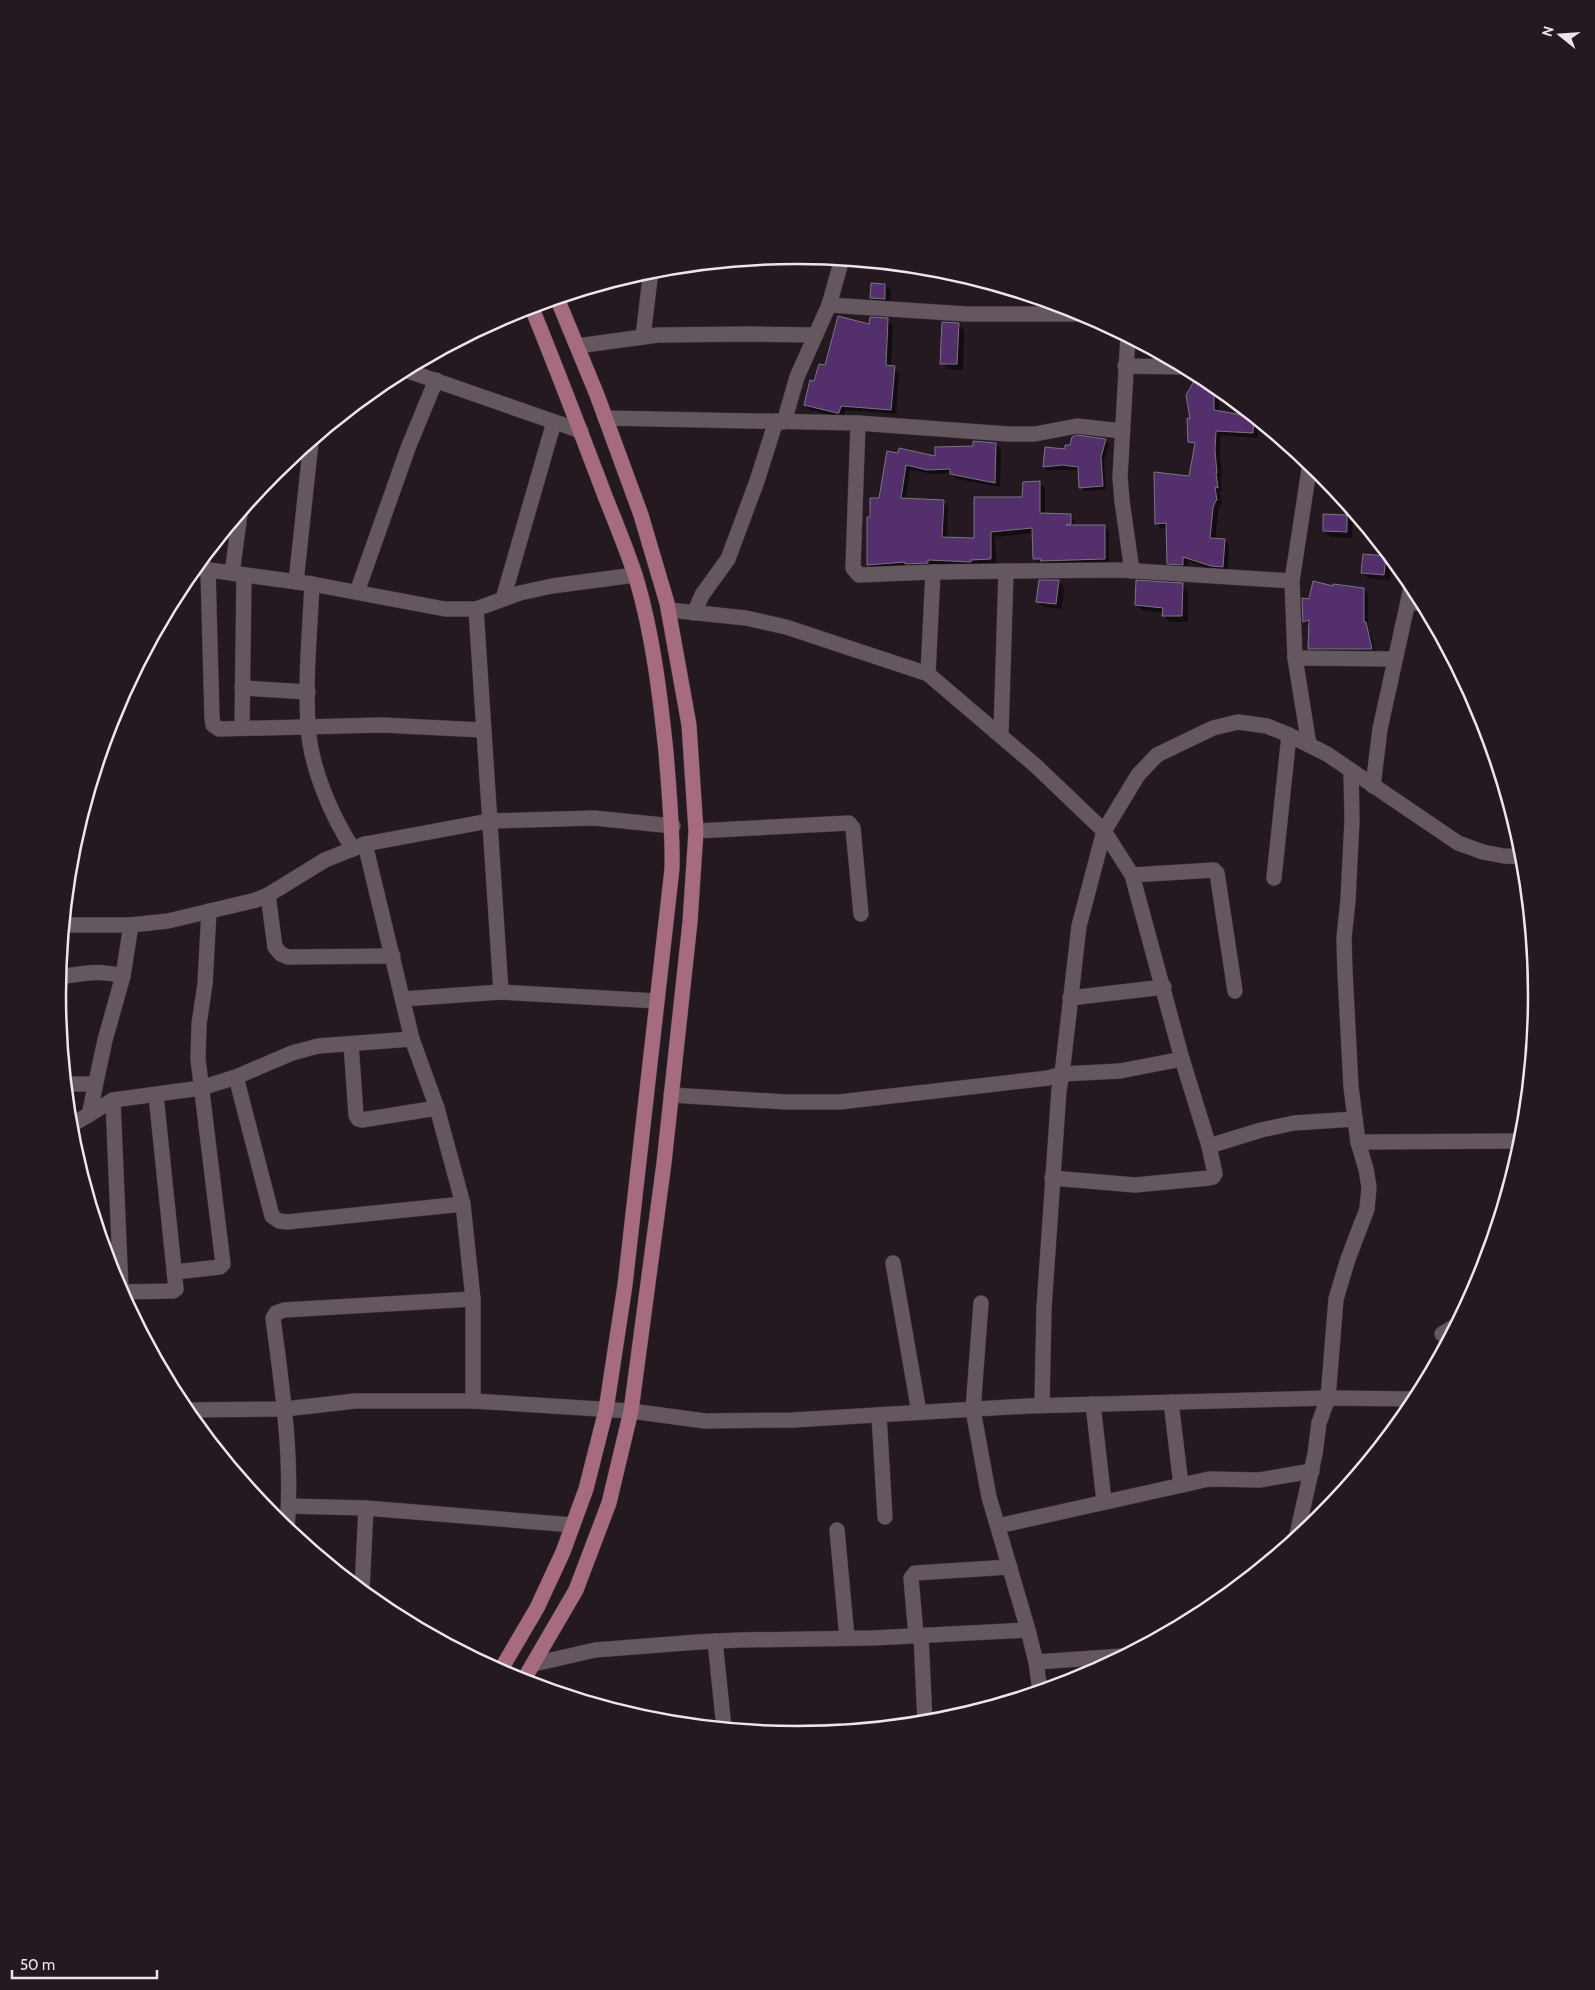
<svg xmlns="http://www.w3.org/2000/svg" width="1595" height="1990" font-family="Cabin,sans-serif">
<rect width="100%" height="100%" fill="#251921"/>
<!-- shadow -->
<g fill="#0007">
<polygon points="885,285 891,291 890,305 878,304 872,298"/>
<polygon points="871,318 888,320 893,325 891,367 894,368 899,373 896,414 846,410 843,418 810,410 805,405 815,383 826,367 870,326"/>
<polygon points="958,324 964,330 963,370 948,369 942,363"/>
<polygon points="1194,379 1207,379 1219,388 1219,412 1253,417 1258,422 1258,438 1221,435 1220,456 1222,477 1220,477 1222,492 1219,491 1222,505 1219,507 1215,540 1224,540 1229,545 1228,572 1217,571 1188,561 1188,569 1174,568 1168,563 1168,528 1161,529 1157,524 1190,477 1196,446 1189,441"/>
<polygon points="1105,440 1109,444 1104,461 1106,489 1085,491 1081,487 1079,470 1048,470 1044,467 1071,446"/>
<polygon points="996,444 1001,449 1000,487 956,479 951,473 933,474 910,470 906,499 943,501 948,506 947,538 975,539 1040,483 1045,488 1045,515 1070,516 1075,521 1075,526 1104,526 1109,531 1109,563 1039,563 1034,558 1034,533 995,537 996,564 976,566 933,564 933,567 873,569 868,564 871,518 881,499 888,452 937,458 974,447"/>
<polygon points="1347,516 1353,522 1352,538 1330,537 1324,531"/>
<polygon points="1386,557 1392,563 1390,581 1368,578 1362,572"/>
<polygon points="1058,581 1064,587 1062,609 1044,607 1038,601"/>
<polygon points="1182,585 1188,591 1188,622 1170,622 1164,616 1164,613 1142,610 1136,604"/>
<polygon points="1364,589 1368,594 1368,626 1376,653 1314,653 1309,648 1310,625 1304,621 1311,601"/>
</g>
<!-- building -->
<g fill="#53306c" stroke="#7b7482">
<polygon points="871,283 885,284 885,299 870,298"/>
<polygon points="838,316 869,324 870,317 888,318 886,365 895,366 891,410 841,406 839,413 837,413 804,405 810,380 814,381 819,364 825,365"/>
<polygon points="942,322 959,323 957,364 940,364"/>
<polygon points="1193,377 1205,378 1214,384 1214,410 1254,417 1253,433 1216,431 1215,451 1217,473 1216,473 1218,488 1215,487 1217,500 1215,502 1213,508 1210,538 1225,539 1223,567 1211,566 1183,557 1183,565 1167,564 1166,523 1155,524 1154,472 1189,476 1195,443 1188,442 1187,418 1190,419 1186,395 1193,383"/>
<polygon points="1077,435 1106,439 1101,457 1103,486 1079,488 1078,467 1062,465 1043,467 1045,447 1065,449 1065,445 1070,445 1072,437"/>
<polygon points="973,441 996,443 995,483 950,474 950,469 927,470 906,465 901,498 944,500 942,537 974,538 974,497 1022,497 1023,482 1040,481 1040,513 1071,514 1071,524 1066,525 1105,525 1105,559 1040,561 1041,559 1033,559 1032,528 991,532 991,559 971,560 971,562 928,560 928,563 905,564 905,562 867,565 867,517 870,517 870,498 879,498 887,451 898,453 899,448 935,456 935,447 973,446"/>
<polygon points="1323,514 1347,515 1347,532 1323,531"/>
<polygon points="1363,554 1386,556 1384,575 1361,573"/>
<polygon points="1039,580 1059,580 1056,604 1036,602"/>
<polygon points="1136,580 1183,583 1182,616 1162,616 1163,608 1135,605"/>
<polygon points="1313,581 1333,586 1333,584 1364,588 1364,622 1366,622 1372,649 1308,649 1309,620 1303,622 1302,598 1309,599"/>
</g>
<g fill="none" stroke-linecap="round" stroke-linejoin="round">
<!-- street casing -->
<g stroke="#3e363c" stroke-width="16">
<g id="street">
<polyline points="829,305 966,314 1086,314"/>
<polyline points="1128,336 1120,477 1122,501 1132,571"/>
<polyline points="643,337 651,270"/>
<polyline points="577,346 658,335 750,334 815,335"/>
<polyline points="1125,366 1185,367"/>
<polyline points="405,370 581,431"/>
<polyline points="605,418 858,423 1008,434 1035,434 1077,426 1122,431"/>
<polyline points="784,422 797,377 829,305 842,259"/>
<polyline points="858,423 853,568 859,575 933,572 1121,570 1292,581"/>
<polyline points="195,568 312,584 445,609 476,609 520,593 552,586 635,575"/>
<polyline points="208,570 212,718 213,725 219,729 382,725 483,730"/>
<polyline points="232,573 240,514"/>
<polyline points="296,582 311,442"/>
<path d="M312 584C310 630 305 678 308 725 310 766 331 815 353 849"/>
<polyline points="357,592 408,448 436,380"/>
<polyline points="503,599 554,422"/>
<polyline points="1408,602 1424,604"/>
<polyline points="476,609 501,992"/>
<polyline points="669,610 746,618 786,627 928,674 1036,766 1104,831 1132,875 1182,1059 1209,1146 1215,1174 1213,1177 1209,1178 1135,1185 1052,1178"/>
<polyline points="694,613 702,595 728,559 757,481 776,421"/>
<polyline points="1295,658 1395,659"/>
<polyline points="928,674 933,572"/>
<polyline points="242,688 308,692"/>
<polyline points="242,728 244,575"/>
<polyline points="1001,734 1006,571"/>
<polyline points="1309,745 1295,658 1292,581 1310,463"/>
<polyline points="1373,786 1380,729 1412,583"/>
<polyline points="696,831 849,823 853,828 861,914"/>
<polyline points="365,844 412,1039 437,1108 463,1204 473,1299 473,1401"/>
<polyline points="1132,875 1214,870 1217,873 1235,991"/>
<polyline points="1274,878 1289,735"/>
<polyline points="268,895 275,947 281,954 288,957 393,956"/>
<polyline points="64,925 131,925 168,921 256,900 268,895 325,860 365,844 489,821 594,818 673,826"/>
<path d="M59 977C84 973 97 970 123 976"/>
<polyline points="1070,998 1164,987"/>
<polyline points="403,999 501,992 657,1001"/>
<polyline points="351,1044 356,1115 358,1119 362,1120 437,1108"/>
<polyline points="236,1077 272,1216 279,1221 287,1222 463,1204"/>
<polyline points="66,1084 94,1084"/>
<polyline points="671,1095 786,1102 839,1102 1048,1078 1062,1074 1120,1071 1182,1059"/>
<polyline points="113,1100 121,1291"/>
<polyline points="89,1115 105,1040 123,976 131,925"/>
<polyline points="70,1126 113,1100 201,1088 236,1077 292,1053 318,1046 412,1039"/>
<polyline points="1358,1142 1523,1141"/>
<polyline points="1209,1146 1261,1130 1294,1123 1355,1119"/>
<polyline points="893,1263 919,1412"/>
<polyline points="175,1272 220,1267 223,1264 198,1059 199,1024 205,984 209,911"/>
<polyline points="121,1292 173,1291 176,1289 156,1095"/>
<polyline points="981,1303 973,1410 989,1497 1028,1630 1036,1662 1040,1691"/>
<polyline points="1442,1334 1455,1326"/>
<polyline points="1171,1402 1181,1485"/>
<polyline points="1093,1404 1104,1501"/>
<polyline points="1042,1405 1044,1308 1059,1090 1062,1074 1079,926 1104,831 1138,775 1157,755 1213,728 1238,722 1267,726 1289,735 1327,754 1458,843 1483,852 1504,856 1524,857"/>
<polyline points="185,1410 285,1409 355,1401 473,1401 631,1411 705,1421 793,1420 1028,1406 1328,1398 1416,1399"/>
<polyline points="879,1415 885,1517"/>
<polyline points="289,1506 366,1508 573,1525"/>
<polyline points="998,1526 1209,1479 1259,1480 1312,1471"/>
<path d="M287 1529C293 1458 282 1387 273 1318L276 1313 284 1310 473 1299"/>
<polyline points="837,1530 847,1638"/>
<polyline points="1296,1539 1315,1454 1319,1423 1328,1398 1336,1299 1348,1259 1367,1209 1369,1187 1366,1169 1358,1142 1351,1087 1345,972 1344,938 1348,900 1352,820 1351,771"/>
<polyline points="362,1590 366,1508"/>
<polyline points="916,1635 911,1578 915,1573 1010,1567"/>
<polyline points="921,1635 925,1722"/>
<polyline points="715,1641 724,1728"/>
<polyline points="1036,1662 1123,1656"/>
<polyline points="534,1664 595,1650 698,1642 739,1640 872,1638 1028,1630"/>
<polyline points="781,1733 839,1731"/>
</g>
</g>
<!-- primary casing -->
<g stroke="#3e363c" stroke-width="16">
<g id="primary">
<path d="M500 1671 537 1608 563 1552 586 1489 606 1410 625 1285 672 869C673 830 669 791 666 752 660 695 653 636 637 581 628 552 616 524 605 496 581 433 557 369 531 306"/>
<polyline points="523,1681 576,1590 609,1503 631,1411 664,1163 690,922 696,831 689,725 667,603 641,515 597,395 557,298"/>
</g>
</g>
<!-- street -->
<use href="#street" stroke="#655760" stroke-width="15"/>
<!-- primary -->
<use href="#primary" stroke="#a66b7c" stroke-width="15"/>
</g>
<!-- crop -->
<path d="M0 0H1595V1990H0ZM66 995a731 731 0 1 1 1462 0a731 731 0 1 1-1462 0Z" fill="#251921" fill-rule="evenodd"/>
<path fill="none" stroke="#ede5ea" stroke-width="2.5" d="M66 995a731 731 0 1 1 1462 0a731 731 0 1 1-1462 0Z"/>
<!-- north arrow -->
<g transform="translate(1560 35) rotate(287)" stroke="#251921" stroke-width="4" paint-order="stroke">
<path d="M0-4L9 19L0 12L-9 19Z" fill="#ede5ea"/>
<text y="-8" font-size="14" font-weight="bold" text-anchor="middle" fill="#ede5ea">N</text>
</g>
<!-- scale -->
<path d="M12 1970v8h145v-8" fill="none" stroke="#ede5ea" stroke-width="2.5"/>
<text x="20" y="1970" font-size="15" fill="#ede5ea" stroke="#251921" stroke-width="4" paint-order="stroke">50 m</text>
</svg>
